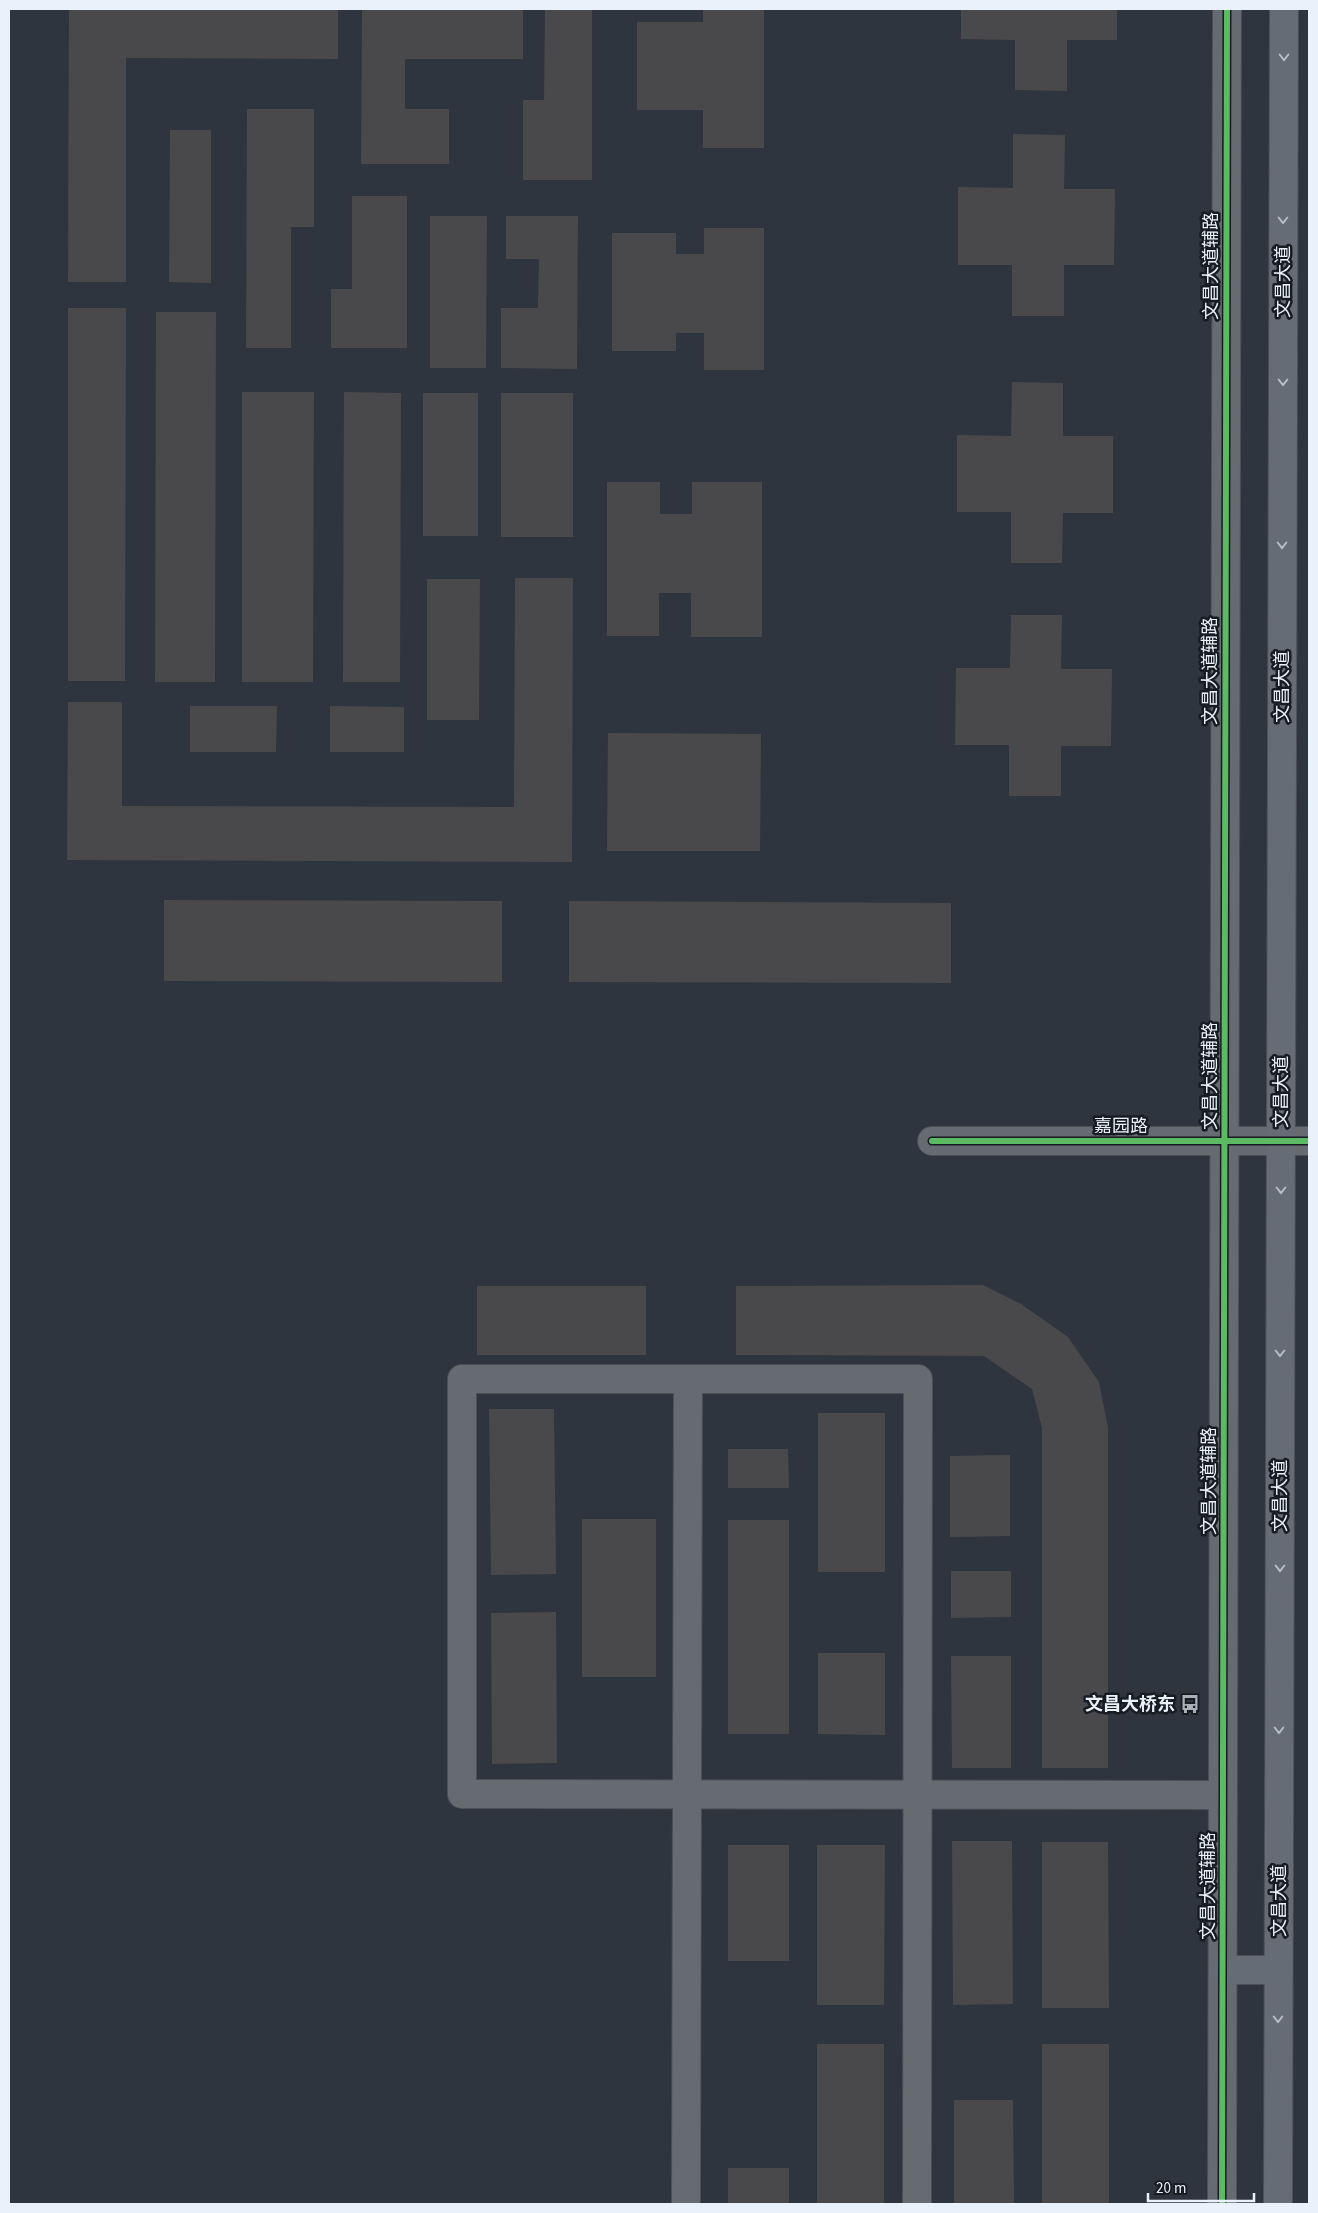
<svg xmlns="http://www.w3.org/2000/svg" width="1318" height="2213" font-family="'Source Sans 3','Noto Sans SC',sans-serif">
<rect width="100%" height="100%" fill="#2f353e"/>
<!-- building -->
<g fill="#49494b">
<polygon points="69,9 338,9 338,59 126,58 126,282 68,282"/>
<polygon points="362,9 523,9 523,59 405,59 405,109 449,109 449,164 361,164"/>
<polygon points="545,9 592,9 592,180 523,180 523,100 544,100"/>
<polygon points="703,9 764,9 764,148 703,148 703,110 637,110 637,22 703,22"/>
<polygon points="961,9 1117,9 1117,40 1067,40 1067,91 1015,90 1015,40 961,39"/>
<polygon points="247,109 314,109 314,227 291,227 291,348 246,348"/>
<polygon points="170,130 211,130 211,283 169,282"/>
<polygon points="1013,134 1065,135 1064,189 1115,189 1114,265 1064,265 1064,316 1012,316 1012,265 958,265 958,187 1013,188"/>
<polygon points="352,196 407,196 407,348 331,348 331,289 352,289"/>
<polygon points="430,216 487,216 486,368 430,368"/>
<polygon points="506,216 578,216 577,369 501,368 501,308 538,308 539,259 506,259"/>
<polygon points="704,228 764,228 764,370 704,370 704,333 676,333 676,351 612,351 612,233 676,233 676,254 704,254"/>
<polygon points="68,308 126,308 125,681 68,681"/>
<polygon points="156,312 216,312 215,682 155,682"/>
<polygon points="1012,382 1063,383 1063,436 1113,436 1113,513 1063,513 1062,563 1011,563 1011,512 957,512 957,435 1011,436"/>
<polygon points="242,392 314,392 313,682 242,682"/>
<polygon points="344,392 401,393 400,682 343,682"/>
<rect x="423" y="393" width="55" height="143"/>
<rect x="501" y="393" width="72" height="144"/>
<polygon points="607,482 660,482 660,514 692,514 692,482 762,482 762,637 691,637 691,593 659,593 659,636 607,636"/>
<polygon points="515,578 573,578 572,862 67,860 68,702 122,702 122,806 514,807"/>
<polygon points="427,579 480,579 479,720 427,720"/>
<polygon points="1011,615 1062,615 1061,669 1112,669 1111,746 1061,746 1061,796 1009,796 1009,745 955,745 956,668 1010,668"/>
<polygon points="190,706 277,706 276,752 190,752"/>
<polygon points="330,706 404,707 404,752 330,752"/>
<polygon points="608,733 761,734 760,851 607,851"/>
<polygon points="164,900 502,901 502,982 164,981"/>
<polygon points="569,901 951,903 951,983 569,982"/>
<polygon points="983,1285 1021,1304 1068,1337 1099,1382 1108,1428 1108,1768 1042,1768 1042,1428 1032,1389 984,1356 736,1355 736,1286"/>
<rect x="477" y="1286" width="169" height="69"/>
<polygon points="489,1409 554,1409 556,1574 491,1575"/>
<rect x="818" y="1413" width="67" height="159"/>
<polygon points="728,1449 788,1449 789,1488 728,1488"/>
<polygon points="1010,1455 1010,1536 950,1537 950,1456"/>
<rect x="582" y="1519" width="74" height="158"/>
<rect x="728" y="1520" width="61" height="214"/>
<polygon points="951,1571 1011,1571 1011,1617 951,1618"/>
<polygon points="556,1612 557,1763 492,1764 491,1613"/>
<polygon points="818,1653 885,1653 885,1735 818,1734"/>
<polygon points="951,1656 1011,1656 1011,1768 952,1768"/>
<polygon points="952,1841 1012,1841 1013,2004 953,2005"/>
<polygon points="1042,1842 1108,1842 1109,2008 1042,2008"/>
<rect x="728" y="1845" width="61" height="116"/>
<polygon points="817,1845 885,1845 884,2005 817,2005"/>
<rect x="817" y="2044" width="67" height="160"/>
<rect x="1042" y="2044" width="67" height="160"/>
<polygon points="954,2100 1013,2100 1014,2204 954,2204"/>
<rect x="728" y="2168" width="61" height="36"/>
</g>
<g fill="none" stroke-linecap="round" stroke-linejoin="round">
<!-- minor casing -->
<g stroke="#4b5057" stroke-width="30">
<g id="minor">
<polyline points="932,1141 1309,1141"/>
<polyline points="688,1379 462,1379 462,1794 1223,1795"/>
<polyline points="686,2204 688,1379 918,1379 917,2204"/>
<polyline points="1222,2204 1227,9"/>
</g>
</g>
<!-- major casing -->
<g stroke="#4b5057" stroke-width="30">
<g id="major">
<polyline points="1223,1970 1278,1970"/>
<polyline points="1278,2204 1284,9"/>
</g>
</g>
<!-- minor -->
<use href="#minor" stroke="#666b72" stroke-width="28"/>
<!-- major -->
<use href="#major" stroke="#666c75" stroke-width="28"/>
<!-- cycleway casing -->
<g stroke="#171c23" stroke-width="9">
<g id="cycleway">
<polyline points="932,1141 1309,1141"/>
<polyline points="1222,2204 1227,9"/>
</g>
</g>
<!-- cycleway -->
<use href="#cycleway" stroke="#5cba63" stroke-width="6"/>
</g>
<!-- one-way arrows -->
<defs><path id="oneway-chevron" d="M-2-3.5L2.5 0L-2 3.5" fill="none" stroke-width="1.6" stroke-linecap="round" stroke-linejoin="round" transform="scale(1.25)"/></defs>
<g stroke="#b5bcc5">
<use href="#oneway-chevron" transform="translate(1284 57) rotate(90)"/>
<use href="#oneway-chevron" transform="translate(1283 220) rotate(90)"/>
<use href="#oneway-chevron" transform="translate(1283 382) rotate(90)"/>
<use href="#oneway-chevron" transform="translate(1282 545) rotate(90)"/>
<use href="#oneway-chevron" transform="translate(1281 1190) rotate(90)"/>
<use href="#oneway-chevron" transform="translate(1280 1353) rotate(90)"/>
<use href="#oneway-chevron" transform="translate(1280 1568) rotate(90)"/>
<use href="#oneway-chevron" transform="translate(1279 1730) rotate(90)"/>
<use href="#oneway-chevron" transform="translate(1278 2019) rotate(90)"/>
</g>
<!-- icons -->
<defs>
<g id="bus-bare" transform="scale(1.5)"><path d="M-5-6H5V4H4V6H2V4H-2V6H-4V4H-5ZM-3.5-4V0h7V-4ZM-3.5 1.2v1.5H-2V1.2ZM2 1.2v1.5H3.5V1.2Z" fill="#a8afb9" stroke="#171c23" stroke-width="2.5" paint-order="stroke"/></g>
</defs>
<g fill-rule="evenodd">
<use href="#bus-bare" x="1190" y="1704"/>
</g>
<g text-anchor="middle" dominant-baseline="central" stroke-width="5" stroke-linejoin="round" paint-order="stroke">
<!-- street labels -->
<g font-size="18" fill="#e9f1fb" stroke="#171c23">
<text transform="translate(1211 266) rotate(-90)">文昌大道辅路</text>
<text transform="translate(1283 282) rotate(-90)">文昌大道</text>
<text transform="translate(1210 671) rotate(-90)">文昌大道辅路</text>
<text transform="translate(1282 687) rotate(-90)">文昌大道</text>
<text transform="translate(1210 1076) rotate(-90)">文昌大道辅路</text>
<text transform="translate(1281 1092) rotate(-90)">文昌大道</text>
<text x="1121" y="1126">嘉园路</text>
<text transform="translate(1209 1481) rotate(-90)">文昌大道辅路</text>
<text transform="translate(1280 1496) rotate(-90)">文昌大道</text>
<text transform="translate(1208 1886) rotate(-90)">文昌大道辅路</text>
<text transform="translate(1279 1901) rotate(-90)">文昌大道</text>
</g>
<!-- poi labels -->
<g font-size="18" font-weight="bold" fill="#e9f1fb" stroke="#171c23" text-anchor="end">
<text x="1175" y="1704">文昌大桥东</text>
</g>
</g>
<!-- border -->
<rect width="1318" height="2213" fill="none" stroke="#e9f1fb" stroke-width="20"/>
<!-- scale -->
<path d="M1148 2193v8h106v-8" fill="none" stroke="#e9f1fb" stroke-width="2.5"/>
<text x="1156" y="2193" font-size="15" fill="#e9f1fb" stroke="#171c23" stroke-width="4" paint-order="stroke">20 m</text>
</svg>
